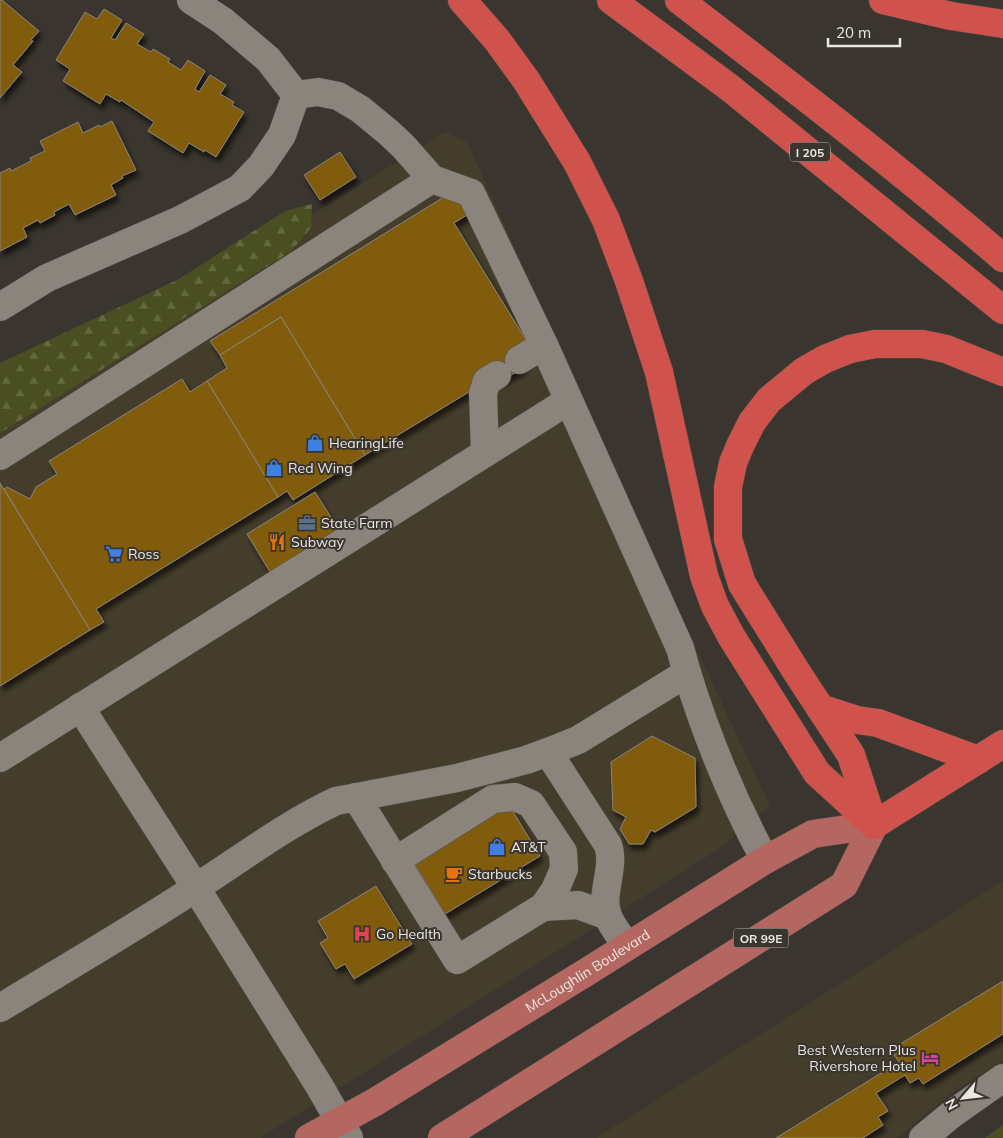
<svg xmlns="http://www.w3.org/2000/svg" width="1003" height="1138" font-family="Mulish,sans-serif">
<defs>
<pattern id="forest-firs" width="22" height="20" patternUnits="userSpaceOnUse" patternTransform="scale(1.25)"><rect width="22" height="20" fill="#494f21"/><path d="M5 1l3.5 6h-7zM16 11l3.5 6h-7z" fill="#636841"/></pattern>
<filter id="shadow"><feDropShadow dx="3" dy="5.5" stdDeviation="2.5" flood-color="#0009"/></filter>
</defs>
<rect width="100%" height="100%" fill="#3a352e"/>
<!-- commercial -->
<g fill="#453d2c">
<polygon points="445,132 467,142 666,584 770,806 719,849 260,1138 0,1138 0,409"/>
<polygon points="1003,881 1003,1061 953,1092 897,1138 596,1138"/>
</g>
<!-- green -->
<polygon fill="#494f21" points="1003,1125 1003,1138 985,1138"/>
<!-- forest -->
<polygon fill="url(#forest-firs)" points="312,204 311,228 290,252 0,433 0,363 179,279 285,211"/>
<!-- building -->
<g fill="#825c0d" stroke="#89847b" filter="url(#shadow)">
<polygon points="0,0 2,0 39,31 31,40 33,41 13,65 22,72 0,98"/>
<polygon points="104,9 122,20 111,38 115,40 126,23 144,34 137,44 151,52 153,49 170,59 168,62 181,70 188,60 205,71 195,89 199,92 210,75 226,85 220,94 234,102 232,105 244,112 216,157 205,150 204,152 189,143 183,153 148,131 154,122 121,100 120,102 106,94 100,104 63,81 70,69 56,60 85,12 97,19"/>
<polygon points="112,121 136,170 122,176 123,178 111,185 116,195 75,215 69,204 54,212 55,215 40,223 38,220 23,228 27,237 0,251 0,173 10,168 11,171 31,161 30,158 45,151 40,141 78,122 83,133 99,125 100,127"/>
<polygon points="340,152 356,177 320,200 304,175"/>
<polygon points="444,197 462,200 470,213 454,223 529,345 523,368 501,381 493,367 472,379 477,387 365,455 281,317 220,355 210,341"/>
<polygon points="281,317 365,455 293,500 287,491 278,497 207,381 227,368 220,355"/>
<polygon points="182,379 190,392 207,381 278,497 96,609 104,622 90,630 4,489 7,487 30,499 36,487 57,474 49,461"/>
<polygon points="0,483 90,630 0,686"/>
<polygon points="315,492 339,530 270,572 247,534"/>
<polygon points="652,736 695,758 696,807 655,832 651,830 643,844 629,844 620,829 626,817 613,810 611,762"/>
<polygon points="509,805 540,856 445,914 414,863"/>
<polygon points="376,886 412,944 354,979 345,964 336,969 320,943 328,938 318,921"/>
<polygon points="1003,981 1003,1034 923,1084 919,1078 910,1083 905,1075 876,1093 888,1111 878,1117 883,1125 863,1138 776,1138 899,1062 894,1055 901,1051 897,1046"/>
</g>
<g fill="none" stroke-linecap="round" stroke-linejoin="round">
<!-- minor casing -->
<g stroke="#56524b" stroke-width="29">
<g id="minor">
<polyline points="296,95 318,92 338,96 360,109 388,132 403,146 432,179 471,193 544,345 680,648 687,673"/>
<polyline points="0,307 47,278 180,220 240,188 261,166 282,135 296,95 268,59 223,21 191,0"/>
<polyline points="519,360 544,345"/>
<polyline points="485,453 483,393 487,381 497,375"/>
<polyline points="0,456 432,179"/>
<polyline points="80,707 196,888 320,1087 349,1138"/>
<path d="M548 752 608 845C616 868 599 895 608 916 612 927 621 937 627 946"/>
<polyline points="0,758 568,401"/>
<polyline points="356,797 457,960 543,907 555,890 564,869 563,852 531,804 515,797 493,799 395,861"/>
<polyline points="543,907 578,905 608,916"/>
<path d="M0 1008C66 968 133 929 197 887 242 858 287 824 336 801L457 778 526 760 548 752 578 740 687 673C707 737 733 801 765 860"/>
<polyline points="923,1138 952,1114 1003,1078"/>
</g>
</g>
<!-- major casing -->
<g stroke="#56524b" stroke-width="29">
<g id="major">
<path id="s1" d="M309 1138 375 1102 585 973 765 860 813 834 874 825"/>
<polyline points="442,1138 844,885 874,825"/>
</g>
</g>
<!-- highway casing -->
<g stroke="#56524b" stroke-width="29">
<g id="highway">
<polyline points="462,0 497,40 526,80 577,162 606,220 629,281 659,372 704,576 715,606 731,636 817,773 874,825"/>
<polyline points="611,0 730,88 1003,310"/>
<path d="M679 0C789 84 898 168 1003 258"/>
<polyline points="883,0 951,16 1003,24"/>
<polyline points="820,708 857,720 878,723 978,760"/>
<polyline points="874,825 851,755 796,671 742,584 728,539 728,487 733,463 740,446 752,422 769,400 804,371 825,359 850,349 875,344 922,344 946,349 1003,372"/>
<polyline points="874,825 1003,744"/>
</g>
</g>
<!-- minor -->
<use href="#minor" stroke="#8a847c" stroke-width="28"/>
<!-- major -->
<use href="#major" stroke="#b46660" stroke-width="28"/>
<!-- highway -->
<use href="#highway" stroke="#d0524d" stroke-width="28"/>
</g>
<!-- icons -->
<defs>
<g id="shop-bare" transform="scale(1.35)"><path d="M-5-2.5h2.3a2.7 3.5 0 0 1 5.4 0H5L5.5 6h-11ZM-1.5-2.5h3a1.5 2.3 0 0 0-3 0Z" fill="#3f7fe0" stroke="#3a352e" stroke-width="2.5" paint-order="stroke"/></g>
<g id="office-bare" transform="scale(1.35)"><path d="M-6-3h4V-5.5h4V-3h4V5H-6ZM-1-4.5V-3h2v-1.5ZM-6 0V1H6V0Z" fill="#5c6f8a" stroke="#3a352e" stroke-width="2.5" paint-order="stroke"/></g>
<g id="restaurant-bare" transform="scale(1.35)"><path d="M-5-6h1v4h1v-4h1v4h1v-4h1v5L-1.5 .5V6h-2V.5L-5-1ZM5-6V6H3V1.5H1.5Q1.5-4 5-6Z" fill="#e8710a" stroke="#3a352e" stroke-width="2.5" paint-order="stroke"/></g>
<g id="supermarket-bare" transform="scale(1.35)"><path d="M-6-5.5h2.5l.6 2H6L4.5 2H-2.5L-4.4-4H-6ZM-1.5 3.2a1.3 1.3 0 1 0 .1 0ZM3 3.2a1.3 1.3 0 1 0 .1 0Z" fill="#3f7fe0" stroke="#3a352e" stroke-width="2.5" paint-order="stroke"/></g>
<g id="cafe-bare" transform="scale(1.35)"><path d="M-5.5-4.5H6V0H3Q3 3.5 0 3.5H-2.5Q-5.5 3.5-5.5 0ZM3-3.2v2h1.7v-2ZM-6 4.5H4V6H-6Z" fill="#e8710a" stroke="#3a352e" stroke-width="2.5" paint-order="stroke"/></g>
<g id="hospital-bare" transform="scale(1.35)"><path d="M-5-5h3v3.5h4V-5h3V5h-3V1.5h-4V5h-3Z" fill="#e0444e" stroke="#3a352e" stroke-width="2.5" paint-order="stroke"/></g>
<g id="hotel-bare" transform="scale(1.35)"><path d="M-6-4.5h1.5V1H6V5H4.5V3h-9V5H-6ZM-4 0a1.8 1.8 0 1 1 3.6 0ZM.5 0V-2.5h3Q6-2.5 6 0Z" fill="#d1479c" stroke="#3a352e" stroke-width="2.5" paint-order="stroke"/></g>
</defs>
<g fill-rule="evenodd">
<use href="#shop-bare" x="315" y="443"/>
<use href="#shop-bare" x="274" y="468"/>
<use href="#office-bare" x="307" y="523"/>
<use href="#restaurant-bare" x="277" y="542"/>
<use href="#supermarket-bare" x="114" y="554"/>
<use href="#shop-bare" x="497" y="847"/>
<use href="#cafe-bare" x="454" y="874"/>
<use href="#hospital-bare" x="362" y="934"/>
<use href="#hotel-bare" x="930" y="1058"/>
</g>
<g text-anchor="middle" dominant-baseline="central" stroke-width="4" stroke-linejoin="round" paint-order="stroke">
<!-- shield labels -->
<g fill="#3a352e" stroke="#b6b2ad" stroke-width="1">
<rect x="790" y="142.5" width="40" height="19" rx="4"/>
<rect x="733.5" y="928.5" width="55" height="19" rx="4"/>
</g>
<g font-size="12" font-weight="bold" fill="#ebe8e3">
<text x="810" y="152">I 205</text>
<text x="761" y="938">OR 99E</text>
</g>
<!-- poi labels -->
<g font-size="14" fill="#ebe8e3" stroke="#3a352e" text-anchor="start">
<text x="329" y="443">HearingLife</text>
<text x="288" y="468">Red Wing</text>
<text x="321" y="523">State Farm</text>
<text x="291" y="542">Subway</text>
<text x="128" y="554">Ross</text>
<text x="511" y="847">AT&amp;T</text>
<text x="468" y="874">Starbucks</text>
<text x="376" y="934">Go Health</text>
<text x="916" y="1050" text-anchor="end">Best Western Plus<tspan x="916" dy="16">Rivershore Hotel</tspan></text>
</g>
<!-- street labels -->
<g font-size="14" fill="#ebe8e3" stroke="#3a352e">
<text stroke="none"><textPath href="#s1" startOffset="325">McLoughlin Boulevard</textPath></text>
</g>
</g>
<!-- north arrow -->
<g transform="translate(963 1098) rotate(242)" stroke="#3a352e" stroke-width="4" paint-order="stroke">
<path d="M0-4L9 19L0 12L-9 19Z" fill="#ebe8e3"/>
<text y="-8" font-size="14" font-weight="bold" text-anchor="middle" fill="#ebe8e3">N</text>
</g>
<!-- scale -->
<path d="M828 38v8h72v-8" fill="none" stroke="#ebe8e3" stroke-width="2.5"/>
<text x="836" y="38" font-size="15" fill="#ebe8e3" stroke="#3a352e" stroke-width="4" paint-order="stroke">20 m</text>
</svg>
